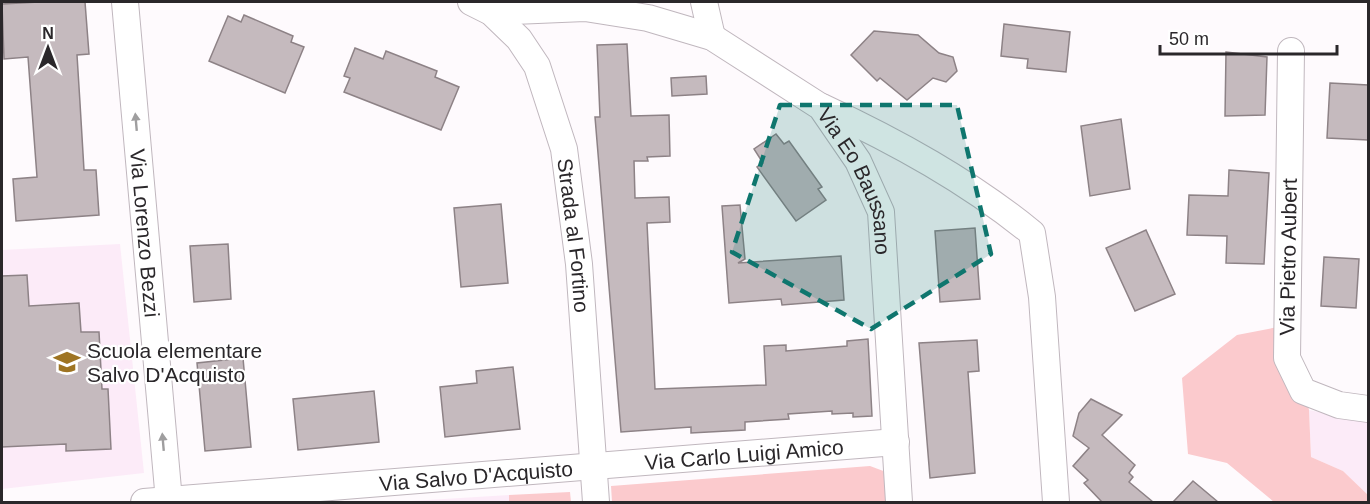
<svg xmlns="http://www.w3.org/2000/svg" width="1370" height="504" font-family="Arial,sans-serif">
<rect width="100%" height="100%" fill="#fefafd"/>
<!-- built -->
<g fill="#fcebf8">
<polygon points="120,244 144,473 2,489 2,250"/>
<polygon points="1309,410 1368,422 1368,495 1343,471 1311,457"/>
<polygon points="509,495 509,502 395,502"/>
</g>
<!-- green -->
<g fill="#fbcacd">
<polygon points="1288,325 1309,410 1311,457 1343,471 1368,495 1368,502 1274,502 1227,463 1188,454 1182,378 1237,335"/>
<polygon points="870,466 886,472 887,502 612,502 611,486"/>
<polygon points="570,492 571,502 509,502 509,495"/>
</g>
<!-- building -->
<g fill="#c5babe" stroke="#8d8286" stroke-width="1.5">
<polygon points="39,2 85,2 89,54 77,55 80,103 84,170 96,170 99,215 16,221 13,179 37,177 28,57 4,59 2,4"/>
<polygon points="244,15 293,36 291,42 304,47 285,93 209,61 228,16 241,22"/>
<polygon points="1004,24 1070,32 1066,72 1027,68 1028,59 1001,56"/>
<polygon points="874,31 918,35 939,53 953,57 957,71 946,82 933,78 907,100 880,78 877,81 851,55"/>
<polygon points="627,44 631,116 669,115 670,156 647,157 648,161 634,161 635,198 669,197 670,222 647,223 655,389 766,385 764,346 786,345 786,351 847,346 847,341 868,339 872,416 853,417 853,413 832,414 832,411 788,414 789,419 745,422 745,430 691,433 691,427 621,432 595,117 600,117 597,45"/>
<polygon points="355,48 383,59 386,51 437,71 435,77 459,87 441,130 344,92 350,78 344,76"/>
<polygon points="1226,52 1267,57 1265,115 1225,116"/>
<polygon points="706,76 707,94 672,96 671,78"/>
<polygon points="1330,83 1368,85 1368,140 1327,138"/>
<polygon points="1121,119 1130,189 1090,196 1081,126"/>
<polygon points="776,134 784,144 789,141 822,187 818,189 826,200 796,221 757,167 763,163 754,149"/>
<polygon points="1229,170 1269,173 1264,264 1226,263 1227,236 1187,235 1189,195 1228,196"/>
<polygon points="501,204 508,283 461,287 454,208"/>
<polygon points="740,205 745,259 738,263 841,256 844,300 782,305 781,299 729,303 722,206"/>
<polygon points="975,228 980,299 940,302 935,231"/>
<polygon points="1146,230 1175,294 1135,311 1106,248"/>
<polygon points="228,244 231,299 194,302 190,246"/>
<polygon points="1324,257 1359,259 1356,308 1321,306"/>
<polygon points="27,275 29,306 79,303 81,332 99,332 102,389 108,389 111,449 66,451 66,444 2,447 2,276"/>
<polygon points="977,340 979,371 968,372 975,473 930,478 919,343"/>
<polygon points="243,358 251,447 205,451 197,363"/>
<polygon points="513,367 520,429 445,437 440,387 477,383 476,371"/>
<polygon points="374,391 379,442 298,450 293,399"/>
<polygon points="1091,399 1122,415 1102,435 1135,465 1129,473 1133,477 1129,482 1153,502 1102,502 1084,483 1088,480 1073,466 1089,448 1073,436 1079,413"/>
<polygon points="1193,481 1218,502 1173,502"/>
</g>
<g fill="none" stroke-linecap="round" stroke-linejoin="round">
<!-- minor casing -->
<g stroke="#c0b7be" stroke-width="28">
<g id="minor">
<path id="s1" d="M125 2 169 501"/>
<path id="s2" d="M471 2 491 12 519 39 537 66 564 149 579 264 596 502"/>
<polyline points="704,2 712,37"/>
<path id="s3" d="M491 12 585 8 648 18 712 37 821 107 858 161 881 212 899 502"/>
<polyline points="1291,51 1287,358 1303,391 1339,405 1368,409"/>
<path d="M822 107C897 142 968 181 1032 233L1042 297 1056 502"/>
<path id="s4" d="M144 502 896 442"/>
</g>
</g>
<!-- minor -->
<use href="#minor" stroke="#fff" stroke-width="26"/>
</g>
<!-- one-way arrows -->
<defs><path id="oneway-solid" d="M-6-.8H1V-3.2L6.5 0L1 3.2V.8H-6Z" transform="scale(1.5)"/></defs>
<g fill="#9f9e9f">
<use href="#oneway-solid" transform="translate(136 122) rotate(-95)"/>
<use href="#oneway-solid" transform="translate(163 442) rotate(-95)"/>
</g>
<!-- marked area -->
<path fill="#0f766e" fill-opacity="0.2" stroke="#0f766e" stroke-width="4.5" stroke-dasharray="12 8" stroke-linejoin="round" d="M780 105H957L991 254 871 329 732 252Z"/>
<!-- icons -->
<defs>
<g id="school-bare" transform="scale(2.07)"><path d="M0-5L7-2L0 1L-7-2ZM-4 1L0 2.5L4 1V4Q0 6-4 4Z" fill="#9e7423" stroke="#fff" stroke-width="2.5" paint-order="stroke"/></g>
</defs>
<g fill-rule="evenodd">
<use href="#school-bare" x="67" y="362"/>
</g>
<g text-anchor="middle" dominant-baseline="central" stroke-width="4.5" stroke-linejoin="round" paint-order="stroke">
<!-- street labels -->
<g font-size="21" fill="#2a272a" stroke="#fff">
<text stroke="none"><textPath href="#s3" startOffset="438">Via Eo Baussano</textPath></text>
<text stroke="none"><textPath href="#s1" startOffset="232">Via Lorenzo Bezzi</textPath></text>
<text stroke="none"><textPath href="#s2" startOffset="268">Strada al Fortino</textPath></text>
<text transform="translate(1288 257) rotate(-89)">Via Pietro Aubert</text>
<text stroke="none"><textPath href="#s4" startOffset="602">Via Carlo Luigi Amico</textPath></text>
<text stroke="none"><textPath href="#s4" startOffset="333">Via Salvo D'Acquisto</textPath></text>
</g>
<!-- poi labels -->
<g font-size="21" fill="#2a272a" stroke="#fff" text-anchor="start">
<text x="87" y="350">Scuola elementare<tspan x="87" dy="24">Salvo D'Acquisto</tspan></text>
</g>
</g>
<!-- border -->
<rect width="1370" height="504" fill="none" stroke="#2a272a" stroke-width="6"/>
<!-- north arrow -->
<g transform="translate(48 48)" stroke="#ffffff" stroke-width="4.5" paint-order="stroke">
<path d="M0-4.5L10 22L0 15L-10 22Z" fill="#2a272a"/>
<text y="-9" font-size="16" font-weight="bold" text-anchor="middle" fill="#2a272a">N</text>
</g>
<!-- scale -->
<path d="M1160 45v9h177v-9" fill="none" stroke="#2a272a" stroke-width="3"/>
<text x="1169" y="45" font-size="18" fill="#2a272a" stroke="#ffffff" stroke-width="4.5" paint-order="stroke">50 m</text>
</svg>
